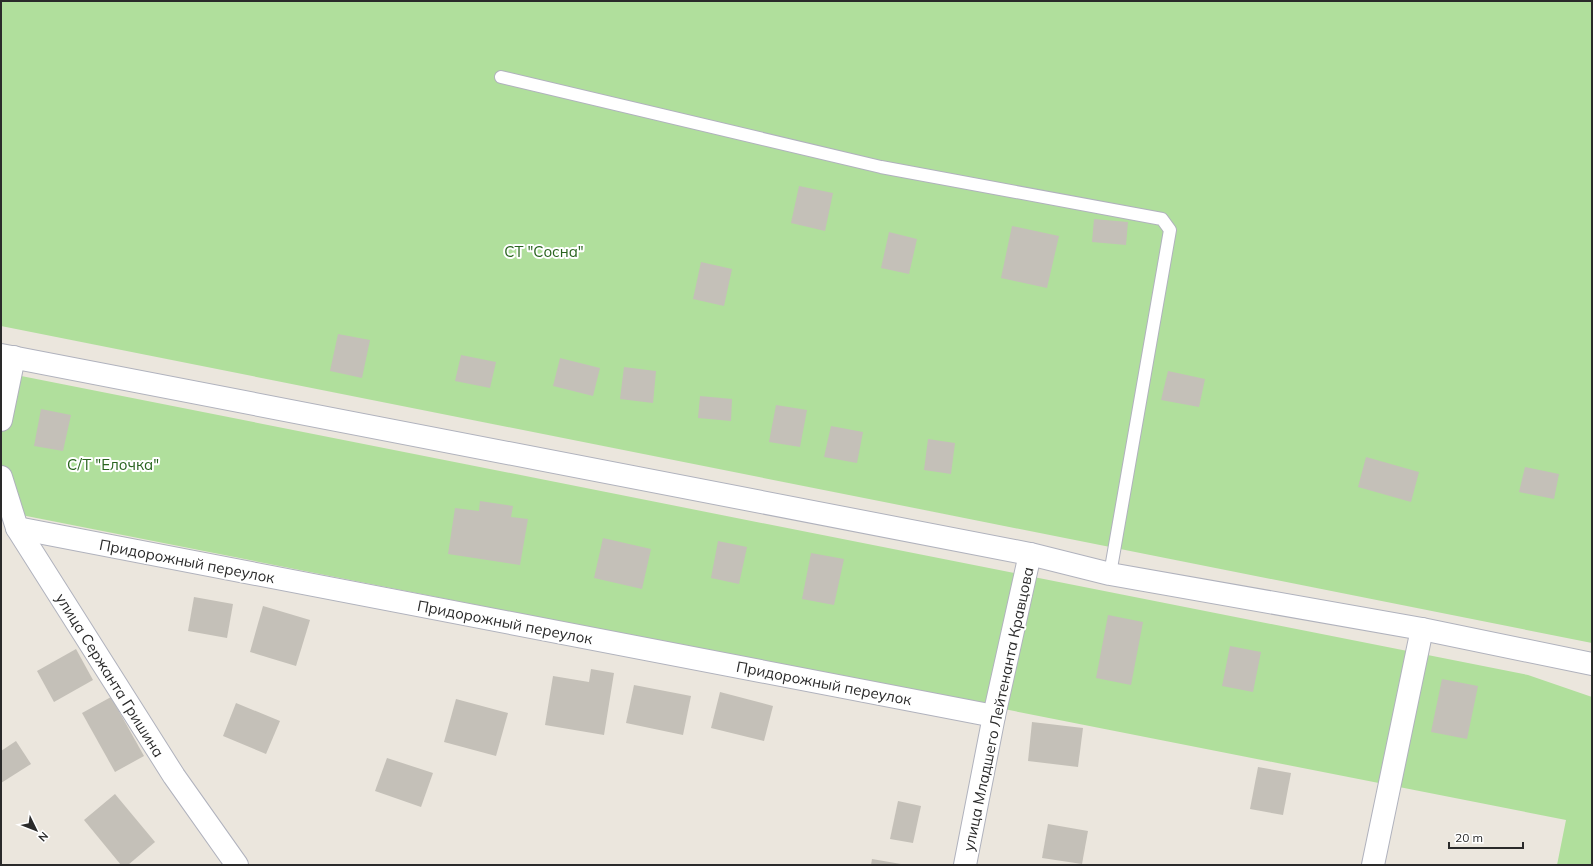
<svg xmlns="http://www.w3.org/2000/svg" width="1593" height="866" font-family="Mulish,sans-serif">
<rect width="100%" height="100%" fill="#ebe6dd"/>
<!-- green -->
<g fill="#b0df9c">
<polygon points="1,1 1592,1 1592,643 1,326"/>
<polygon points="1,372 1528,675 1592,697 1592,865 1557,865 1566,820 1,511"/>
</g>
<!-- building -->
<g fill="#c4c0b8">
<polygon points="799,186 833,193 825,231 791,223"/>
<polygon points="1094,219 1128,222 1126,245 1092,242"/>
<polygon points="1012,226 1059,236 1047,288 1001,278"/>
<polygon points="889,232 917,239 909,274 881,268"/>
<polygon points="701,262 732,269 724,306 693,299"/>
<polygon points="338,334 370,340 362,378 330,371"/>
<polygon points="461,355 496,362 490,388 455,381"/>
<polygon points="560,358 600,368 593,396 553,386"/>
<polygon points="624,367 656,371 653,403 620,399"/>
<polygon points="1168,371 1205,379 1199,407 1161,400"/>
<polygon points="700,396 732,399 731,421 698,418"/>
<polygon points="776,405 807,410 800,447 769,442"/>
<polygon points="41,409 71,415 63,451 34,446"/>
<polygon points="831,426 863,432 857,463 824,457"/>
<polygon points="928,439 955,443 951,474 924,470"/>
<polygon points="1366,457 1419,472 1411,502 1358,487"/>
<polygon points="1525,467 1559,474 1554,499 1519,492"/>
<polygon points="480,501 513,506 511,517 528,519 520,565 448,554 455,508 479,511"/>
<polygon points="603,538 651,549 642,589 594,578"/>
<polygon points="718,541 747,547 739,584 711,578"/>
<polygon points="811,553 844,559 834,605 802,599"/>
<polygon points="194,597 233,604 227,638 188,631"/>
<polygon points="263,606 310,620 296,666 250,652"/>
<polygon points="1108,615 1143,622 1131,685 1096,678"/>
<polygon points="1230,646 1261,652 1253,692 1222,686"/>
<polygon points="76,649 93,680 54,702 37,671"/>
<polygon points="591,669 614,673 604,735 545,725 553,676 589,682"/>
<polygon points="1442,679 1478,686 1467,739 1431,732"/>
<polygon points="634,685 691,696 683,735 626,723"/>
<polygon points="720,692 773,706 764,741 711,728"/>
<polygon points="111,697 144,756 115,772 82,713"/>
<polygon points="456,699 508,713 496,756 444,742"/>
<polygon points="236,703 280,721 266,754 223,736"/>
<polygon points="1032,722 1083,728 1078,767 1028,761"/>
<polygon points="16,741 31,764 1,783 1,751"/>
<polygon points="387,758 433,773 421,807 375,791"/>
<polygon points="1258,767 1291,773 1283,815 1250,809"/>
<polygon points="115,794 155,842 128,865 121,865 84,820"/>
<polygon points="898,801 921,806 913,843 890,839"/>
<polygon points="1048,824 1088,831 1082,864 1042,858"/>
<polygon points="872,859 901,864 901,865 871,865"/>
</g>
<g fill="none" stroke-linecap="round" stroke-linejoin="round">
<!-- lane casing -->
<g stroke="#b0b2bd" stroke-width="14">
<polyline id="lane" points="501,77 881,167 1162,219 1170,230 1110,574"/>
</g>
<!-- street casing -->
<g stroke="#b0b2bd" stroke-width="24">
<g id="street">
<polyline points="1,420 14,357"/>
<polyline points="1,477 17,528 174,776 237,865"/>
<polyline points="17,528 994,716"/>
<polyline points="965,865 994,716 1030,554"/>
<polyline points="1373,865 1422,629"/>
</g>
</g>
<!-- secondary casing -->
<g stroke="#b0b2bd" stroke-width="24">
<polyline id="secondary" points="1,355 1030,554 1110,574 1422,629 1592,664"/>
</g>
<!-- lane -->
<use href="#lane" stroke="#fff" stroke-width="12"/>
<!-- street -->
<use href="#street" stroke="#fff" stroke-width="22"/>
<!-- secondary -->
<use href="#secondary" stroke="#fff" stroke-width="22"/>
</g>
<g text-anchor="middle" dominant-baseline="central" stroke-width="4" stroke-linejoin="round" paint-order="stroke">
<!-- park labels -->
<g font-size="15" fill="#29641e" stroke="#fff">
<text x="544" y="251">СТ "Сосна"</text>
<text x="113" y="464">С/Т "Елочка"</text>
</g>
<!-- street labels -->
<g font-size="15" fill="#2a2a2a" stroke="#fff">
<text transform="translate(187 561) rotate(11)">Придорожный переулок</text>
<text transform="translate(505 622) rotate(11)">Придорожный переулок</text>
<text transform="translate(110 675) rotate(58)">улица Сержанта Гришина</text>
<text transform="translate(824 683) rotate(11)">Придорожный переулок</text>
<text transform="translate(998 709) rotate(-78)">улица Младшего Лейтенанта Кравцова</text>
</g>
</g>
<!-- border -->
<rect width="1593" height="866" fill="none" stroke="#2a2a2a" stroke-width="4"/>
<!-- north arrow -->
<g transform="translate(36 830) rotate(133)" stroke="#ffffff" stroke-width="3" paint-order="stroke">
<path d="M0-3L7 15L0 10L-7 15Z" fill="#2a2a2a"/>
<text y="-6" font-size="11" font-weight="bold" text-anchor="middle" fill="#2a2a2a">N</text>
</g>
<!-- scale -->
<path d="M1449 842v6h74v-6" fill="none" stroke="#2a2a2a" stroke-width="2"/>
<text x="1455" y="842" font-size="12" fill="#2a2a2a" stroke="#ffffff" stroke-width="3" paint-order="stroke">20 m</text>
</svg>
